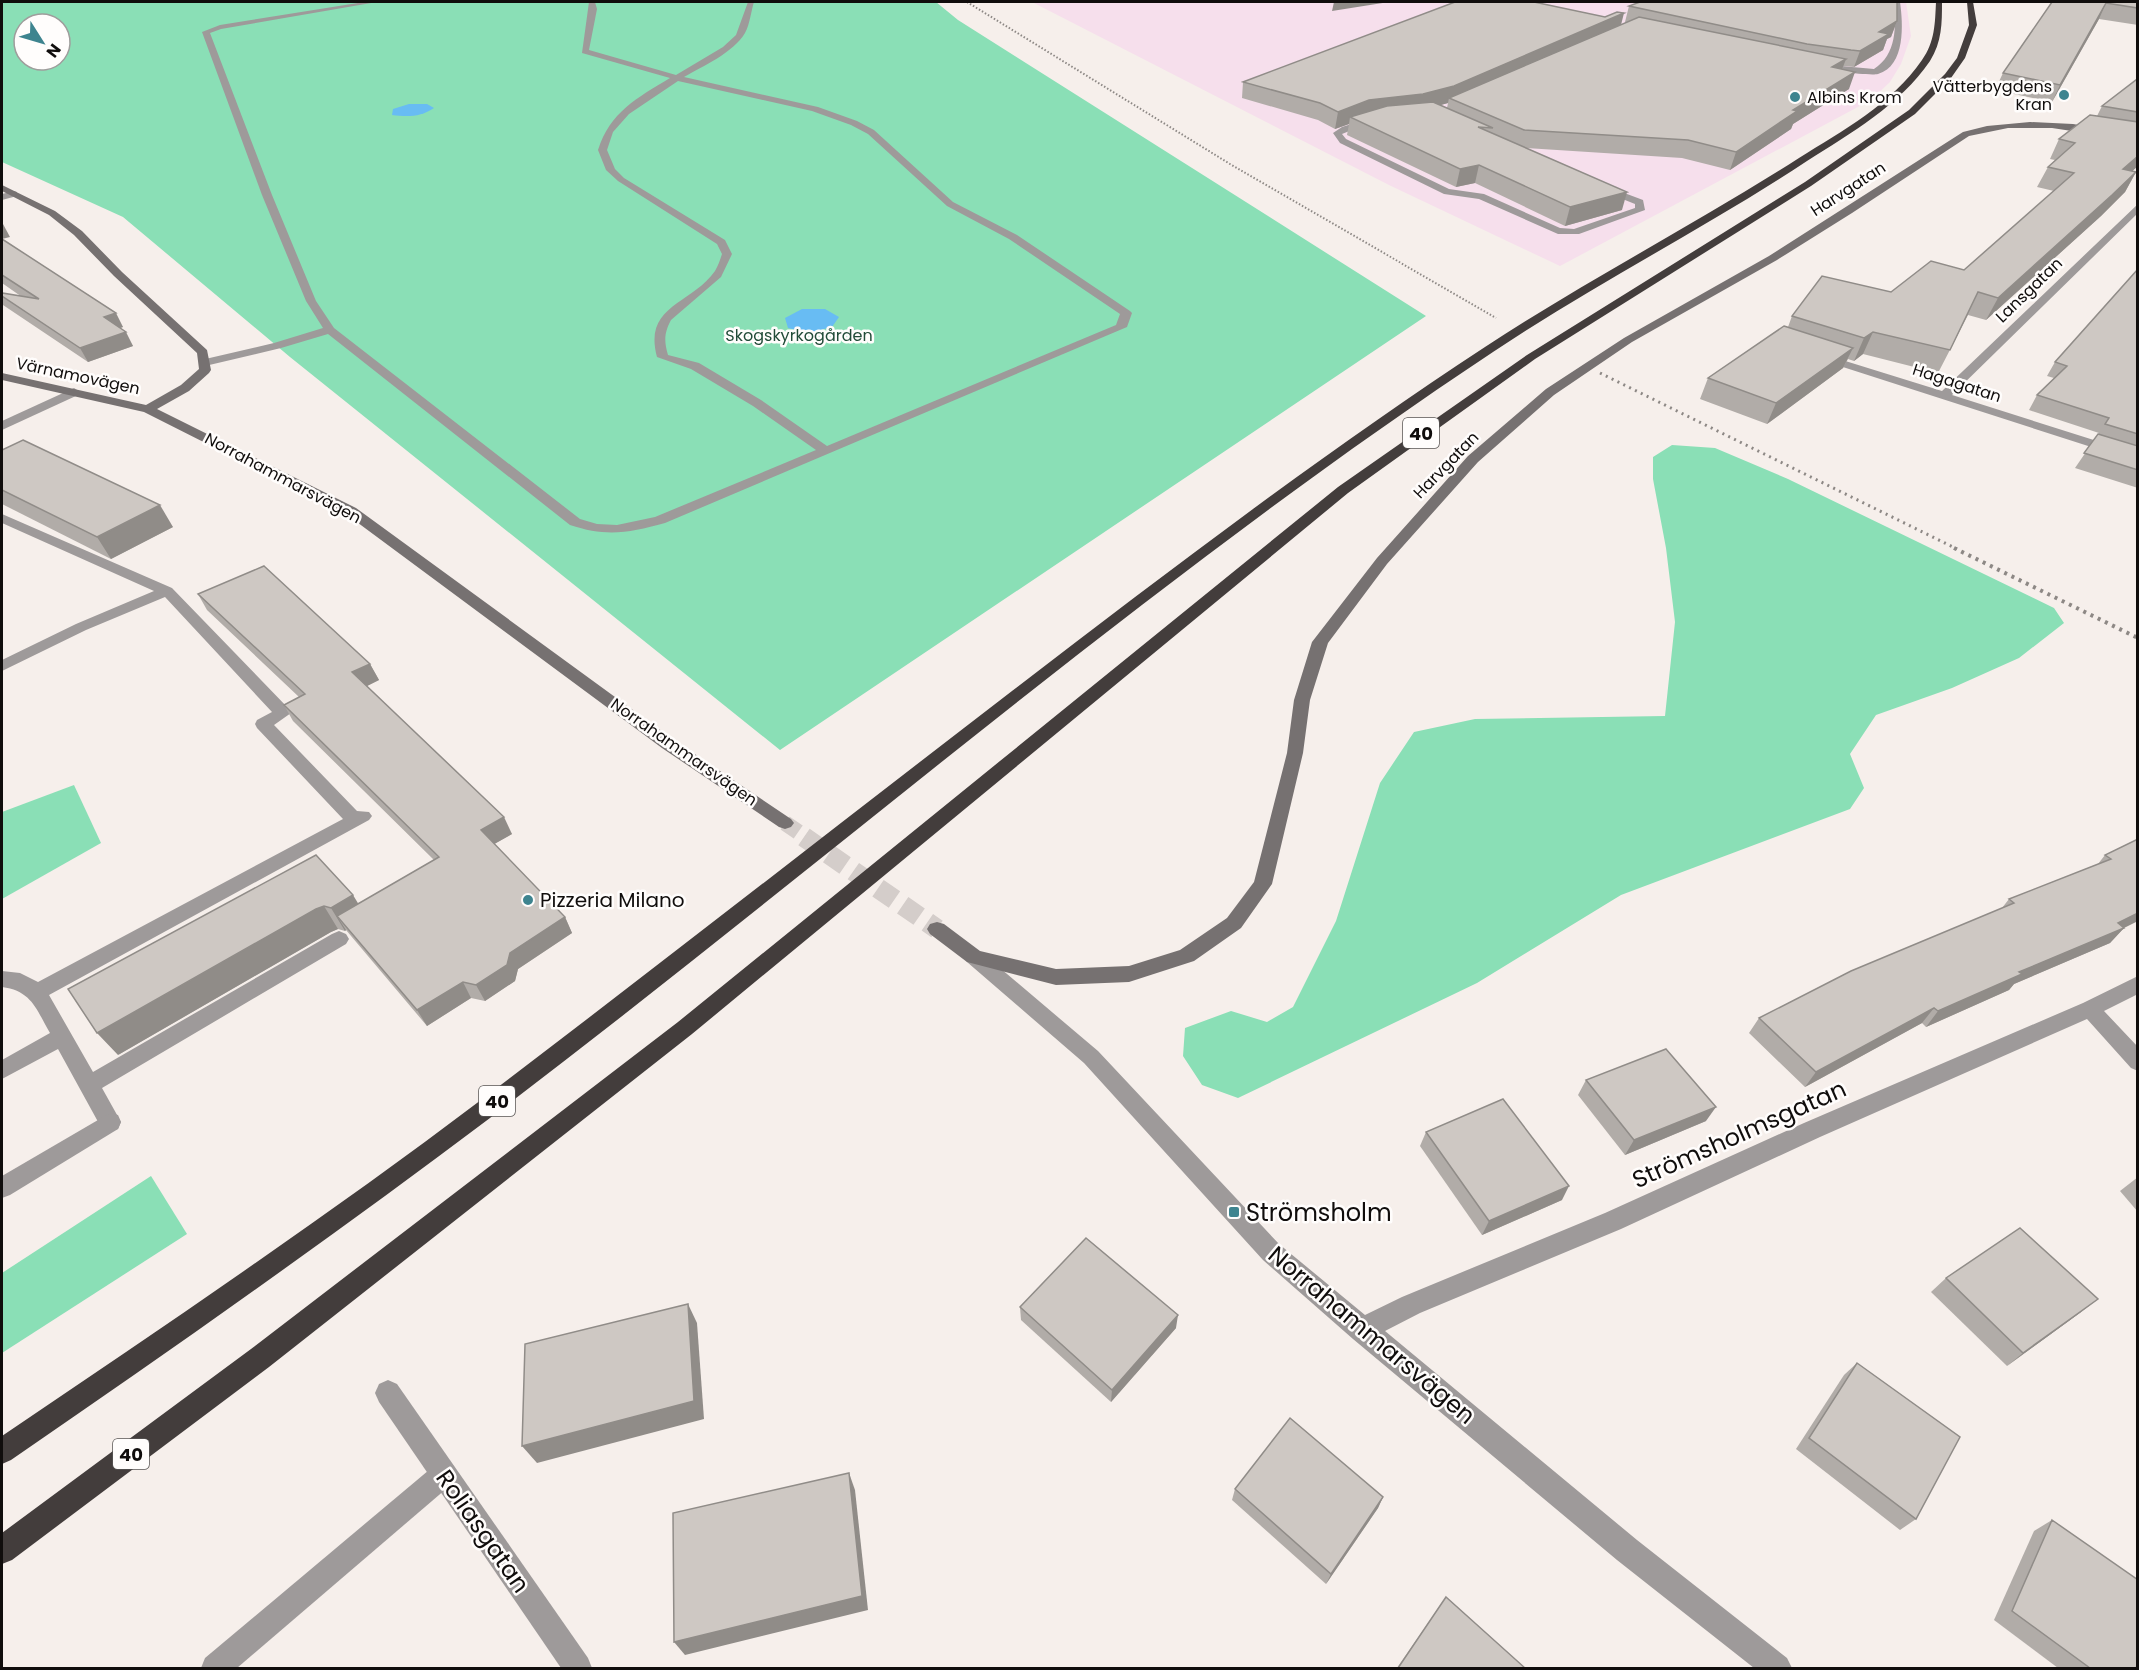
<svg xmlns="http://www.w3.org/2000/svg" width="2139" height="1670" font-family="Poppins,sans-serif">
<rect width="100%" height="100%" fill="#f6efeb"/>
<!-- industrial -->
<polygon fill="#f6dfec" points="1032,2 1906,2 1911,36 1901,64 1890,82 1871,100 1560,266 1389,185"/>
<!-- green -->
<g fill="#8adfb6" fill-rule="evenodd">
<path d="M2 2H936L958 20 1426 316 780 750 290 357 123 217 2 162ZM24 24H60V60H24Z"/>
<polygon points="1672,445 1715,448 1788,479 2054,608 2064,623 2019,658 1952,688 1876,715 1850,754 1864,788 1850,809 1621,895 1477,983 1238,1098 1202,1085 1183,1056 1185,1028 1231,1011 1267,1022 1293,1007 1336,921 1380,783 1414,732 1475,719 1665,716 1675,622 1666,548 1653,479 1653,457"/>
<polygon points="74,785 101,843 2,899 2,812"/>
<polygon points="151,1176 187,1234 2,1353 2,1273"/>
</g>
<!-- water -->
<g fill="#68bcf3">
<path d="M409 104H427L434 108C421 117 408 117 392 115L393 109Z"/>
<polygon points="802,309 825,309 839,317 832,327 809,333 788,328 785,318"/>
</g>
<g fill="none" stroke-linecap="round" stroke-linejoin="round">
<!-- secondary-tunnel-far1 -->
<polyline stroke="#d4cdca" stroke-width="16" stroke-dasharray="16 8" stroke-linecap="butt" points="785,823 807,838"/>
<!-- secondary-tunnel -->
<polyline stroke="#d4cdca" stroke-width="20" stroke-dasharray="20 10" stroke-linecap="butt" points="804,837 937,929"/>
<!-- lane -->
<g fill="#9e9a9a" fill-rule="evenodd">
<path d="M364 2H377L221 29 210 33 272 195 316 301 334 328 580 519 597 524 617 525 655 517 816 450 753 406 691 369 657 357C643 305 691 305 715 271 718 266 720 260 722 254L717 244 618 181 606 170 598 150C610 112 637 98 670 78L582 53 589 2H595L597 9 589 50 676 75 723 47 736 35 748 2H754C751 11 750 24 745 33 733 53 703 66 684 77L818 107 857 121 874 130 953 202 1017 235 1130 311 1132 313 1127 327 665 523C629 533 606 537 570 525L328 334 281 348 205 366 199 362 201 360 274 343 323 328 306 301 262 195 202 32 220 25ZM678 81 812 111 851 125 868 134 947 206 1009 239 1120 314 1116 325 827 446 761 400 699 363 668 355C664 341 664 333 671 320L721 277 732 254 725 240 624 178 615 169 607 150 613 132 629 114Z"/>
<path d="M1894 2H1900C1903 23 1906 66 1878 74 1869 76 1827 70 1816 68L1815 66 1819 64 1874 69C1897 54 1896 27 1894 2Z"/>
<polygon points="1367,119 1374,121 1342,134 1346,139 1449,189 1484,194 1560,228 1574,229 1635,208 1635,204 1600,190 1598,188 1603,185 1643,200 1645,210 1579,234 1558,234 1479,199 1444,194 1340,143 1333,133 1342,127"/>
<polygon points="14,191 17,192 17,196 2,200 2,194"/>
<path d="M2 514 172 588 289 709 291 713 274 725 357 811 369 812 372 816 369 820 49 995 93 1072 332 934 339 931 346 934 349 939 346 944 102 1088 121 1122 118 1129 110 1131 102 1129 58 1049 2 1079V1060L50 1033C36 1009 32 991 2 987V971L20 973 38 982 343 819 257 728 255 724 257 720 272 712 165 597 86 630 2 671V660L76 624 154 591 2 523Z"/>
<polygon points="444,1461 453,1465 457,1474 453,1483 237,1668 201,1668 205,1658 435,1465"/>
</g>
<!-- street -->
<g fill="#9e9a9a" fill-rule="evenodd">
<polygon points="2138,204 2138,213 1952,395 2138,454 2138,462 1818,359 1816,357 1822,353 1826,355 1942,391"/>
<polygon points="74,388 80,392 78,395 2,430 2,421"/>
<polygon points="974,949 981,952 1098,1051 1279,1244 1365,1315 1402,1297 1605,1213 1804,1123 2083,1003 2138,976 2138,994 2104,1011 2138,1047 2138,1071 2131,1068 2087,1019 1820,1137 1621,1229 1420,1313 1385,1331 1637,1540 1787,1658 1792,1668 1754,1668 1617,1560 1353,1339 1263,1260 1084,1063 967,962 964,957 967,952"/>
<polygon points="110,1113 118,1115 121,1122 118,1129 10,1195 2,1198 2,1176"/>
<polygon points="388,1380 397,1384 588,1658 592,1668 561,1668 379,1402 375,1393 379,1384"/>
</g>
<!-- secondary -->
<g fill="#767171" fill-rule="evenodd">
<polygon points="2030,122 2073,124 2138,135 2138,141 2052,128 2008,128 1969,136 1852,213 1777,260 1632,342 1554,395 1478,462 1387,564 1328,643 1310,700 1303,753 1272,884 1241,928 1194,961 1129,982 1056,985 967,962 930,934 927,929 930,924 937,922 944,924 980,951 1056,969 1129,966 1180,950 1227,918 1254,882 1287,753 1294,700 1312,642 1377,558 1468,456 1546,389 1624,338 1769,256 1963,132 1987,126"/>
<polygon points="2,185 55,211 82,231 122,272 207,350 211,370 209,373 189,391 157,409 356,508 674,740 791,819 794,823 791,827 785,829 779,827 662,748 346,514 144,412 2,380 2,373 146,405 181,385 199,369 197,353 114,276 74,235 49,215 2,191"/>
</g>
<!-- highway -->
<g fill="#433d3c" fill-rule="evenodd">
<path d="M1936 2H1942C1942 23 1942 42 1930 61 1900 105 1851 133 1807 161 1705 228 1595 284 1493 352 1142 585 825 864 490 1118 333 1236 173 1349 11 1460L2 1464V1436C163 1327 325 1218 481 1100 659 965 835 827 1012 691 1167 572 1322 454 1485 347 1587 280 1696 224 1799 158 1842 131 1892 104 1922 60 1935 42 1935 23 1936 2Z"/>
<polygon points="1967,2 1973,2 1977,25 1965,58 1951,78 1915,114 1811,186 1535,359 1348,493 692,1034 269,1367 12,1560 2,1564 2,1533 251,1349 678,1022 1338,487 1527,355 1805,182 1909,110 1945,74 1957,58 1969,25"/>
</g>
<!-- rail-far2 -->
<polyline stroke="#8d8885" stroke-width="2" stroke-dasharray="1.5 2" stroke-linecap="butt" points="967,2 1230,164 1496,318"/>
<!-- rail-far1 -->
<polyline stroke="#8d8885" stroke-width="3" stroke-dasharray="2 4.5" stroke-linecap="butt" points="1600,373 1957,549"/>
<!-- rail -->
<polyline stroke="#8d8885" stroke-width="4" stroke-dasharray="3 5" stroke-linecap="butt" points="1954,548 2138,638"/>
</g>
<!-- wall -->
<g fill="#b1aca8" fill-rule="evenodd">
<polygon points="2052,2 2138,2 2138,25 2099,19 2052,102 1995,90 2003,73"/>
<path d="M1629 6 1897 21 1891 37 1887 39 1883 50 1854 67 1844 66 1842 70 1849 89 1793 124 1791 129 1730 170 1682 158 1526 148 1622 210 1565 226 1475 183 1456 187 1347 135 1349 124 1335 129 1318 120 1242 98 1243 82 1621 25 1627 22H1625ZM1448 103 1447 108 1440 105Z"/>
<polygon points="2138,81 2138,166 2132,171 2136,172 2125,192 2101,216 1986,320 1968,315 1938,373 1863,354 1854,361 1848,359 1843,368 1767,424 1700,399 1708,378 1788,327 1792,316 1891,292 1964,270 2054,191 2037,187 2048,167 2055,160 2050,159 2059,139 2097,116 2102,106"/>
<polygon points="2,239 123,327 120,328 133,346 88,362 3,305 2,303 2,293 22,297 2,283"/>
<polygon points="2138,269 2138,488 2075,468 2099,433 2029,410 2037,395 2054,378 2047,376 2055,362"/>
<polygon points="2,450 173,527 111,559 2,504"/>
<polygon points="198,594 370,664 379,680 367,686 512,834 494,844 565,917 572,933 518,969 515,981 485,1001 471,998 427,1026 346,930 345,931 338,929 331,932 118,1055 316,855 358,904 434,860 293,721 284,705 299,697 207,610"/>
<polygon points="2138,839 2124,928 2110,943 2014,984 2009,990 1926,1027 1922,1023 1805,1087 1749,1033 1759,1018 2002,908 2009,899 2098,864 2105,855"/>
<polygon points="1586,1080 1706,1121 1625,1155 1578,1095"/>
<polygon points="1426,1132 1562,1200 1482,1235 1420,1146"/>
<polygon points="2138,1177 2138,1212 2120,1191"/>
<polygon points="1946,1278 2081,1312 2007,1366 1931,1292"/>
<polygon points="1020,1307 1176,1328 1111,1402 1021,1320"/>
<polygon points="1857,1363 1916,1519 1900,1530 1796,1449 1844,1375"/>
<polygon points="1235,1489 1383,1497 1378,1508 1326,1584 1232,1500"/>
<polygon points="2052,1520 2136,1668 2058,1668 1994,1620 2034,1531"/>
<polygon points="1446,1597 1525,1668 1397,1668"/>
</g>
<!-- shaded-wall -->
<g fill="#908c88">
<polygon points="1334,2 1389,2 1332,11"/>
<polygon points="2106,3 2099,19 2052,102 2060,85"/>
<polygon points="1624,13 1620,29 1449,98 1448,103 1420,111 1350,117 1349,124 1335,129 1338,112 1369,100"/>
<polygon points="1897,21 1891,37 1887,39 1883,50 1854,67 1860,51 1879,32"/>
<polygon points="1846,59 1840,75 1832,67"/>
<polygon points="1855,72 1849,89 1793,124 1791,129 1730,170 1736,152 1793,110"/>
<polygon points="2138,156 2138,166 2112,189 2123,169"/>
<polygon points="1479,165 1475,183 1456,187 1460,169"/>
<polygon points="2136,172 2125,192 2101,216 1986,320 1998,298"/>
<polygon points="1627,192 1622,210 1565,226 1570,207"/>
<polygon points="2,224 3,224 10,237 2,239"/>
<polygon points="116,313 123,327 111,331 104,317"/>
<polygon points="126,332 133,346 88,362 80,348"/>
<polygon points="1873,332 1863,354 1854,361 1864,338"/>
<polygon points="1853,348 1843,368 1767,424 1776,403"/>
<polygon points="160,505 173,527 111,559 97,537"/>
<polygon points="370,664 379,680 361,689 352,672"/>
<polygon points="504,817 512,834 489,847 481,830"/>
<polygon points="353,895 367,918 337,916 346,930 345,931 331,908"/>
<polygon points="324,906 338,929 331,932 118,1055 97,1033 316,909"/>
<polygon points="2138,913 2138,921 2124,928 2110,943 2014,984 2009,990 1926,1027 1938,1011"/>
<polygon points="565,917 572,933 518,969 515,981 485,1001 476,985 510,953"/>
<polygon points="463,982 471,998 427,1026 417,1010"/>
<polygon points="1934,1008 1922,1023 1805,1087 1816,1072"/>
<polygon points="1716,1107 1706,1121 1625,1155 1634,1140"/>
<polygon points="1569,1186 1562,1200 1482,1235 1489,1221"/>
<polygon points="2098,1299 2081,1312 2007,1366 2023,1353"/>
<polygon points="688,1304 697,1323 704,1419 537,1463 522,1446"/>
<polygon points="1178,1315 1176,1328 1111,1402 1112,1390"/>
<polygon points="849,1473 855,1490 868,1610 685,1655 674,1642"/>
<polygon points="1383,1497 1378,1508 1326,1584 1331,1574"/>
</g>
<!-- building -->
<g fill="#cec8c3" stroke="#908c88" stroke-width="1.5">
<polygon points="1455,2 1534,2 1605,17 1617,12 1624,13 1454,86 1423,94 1369,100 1338,112 1320,103 1243,82"/>
<polygon points="1640,2 1897,2 1897,21 1879,32 1889,34 1860,51 1851,50 1807,44 1629,6"/>
<polygon points="2052,2 2138,2 2138,8 2106,3 2060,85 2003,73"/>
<polygon points="1639,17 1846,59 1832,67 1855,72 1793,110 1797,111 1736,152 1688,140 1524,130 1449,98"/>
<polygon points="2136,80 2138,81 2138,112 2102,106"/>
<polygon points="1433,102 1493,128 1478,127 1627,192 1570,207 1479,165 1460,169 1350,117 1387,106"/>
<polygon points="2090,115 2138,122 2138,156 2123,169 2136,172 2112,195 1998,298 1978,292 1950,350 1873,332 1864,338 1792,316 1822,276 1891,292 1931,261 1964,270 2074,173 2048,167 2075,143 2059,139"/>
<polygon points="2,239 116,313 104,317 126,332 80,348 2,296 2,293 39,299 2,275"/>
<polygon points="2138,269 2138,434 2105,424 2109,418 2037,395 2067,366 2055,362"/>
<polygon points="1784,326 1853,348 1776,403 1708,378"/>
<polygon points="2098,434 2138,446 2138,470 2084,453"/>
<polygon points="23,440 160,505 97,537 2,490 2,450"/>
<polygon points="264,566 370,664 352,672 504,817 481,830 565,917 510,953 507,965 476,985 463,982 417,1010 337,916 439,857 284,705 305,694 198,594"/>
<polygon points="2138,839 2138,913 2118,923 2124,928 2019,972 2022,974 1938,1011 1934,1008 1816,1072 1759,1018 1851,971 2014,903 2009,899 2111,859 2105,855"/>
<polygon points="316,855 353,895 331,908 324,906 316,909 97,1033 68,989"/>
<polygon points="1666,1049 1716,1107 1634,1140 1586,1080"/>
<polygon points="1503,1099 1569,1186 1489,1221 1426,1132"/>
<polygon points="2020,1228 2098,1299 2023,1353 1946,1278"/>
<polygon points="1086,1238 1178,1315 1112,1390 1020,1307"/>
<polygon points="688,1304 694,1401 522,1446 525,1344"/>
<polygon points="1857,1363 1960,1437 1916,1519 1809,1438"/>
<polygon points="1290,1418 1383,1497 1331,1574 1235,1489"/>
<polygon points="849,1473 862,1596 674,1642 673,1513"/>
<polygon points="2052,1520 2138,1580 2138,1663 2136,1668 2090,1668 2012,1611"/>
<polygon points="1446,1597 1525,1668 1398,1668"/>
</g>
<!-- markers -->
<g fill="#3e848f" stroke="#fffdfc" stroke-width="2">
<circle cx="2064" cy="95" r="6"/>
<circle cx="1795" cy="97" r="6"/>
<circle cx="528" cy="900" r="6"/>
<rect x="1228" y="1206" width="12" height="12" rx="3"/>
</g>
<g text-anchor="middle" dominant-baseline="central" stroke-width="5" stroke-linejoin="round" paint-order="stroke">
<!-- far-poi labels -->
<g font-size="16" fill="#100d0c" stroke="#fffdfc" text-anchor="end">
<text x="2052" y="86">Vätterbygdens<tspan x="2052" dy="18">Kran</tspan></text>
<text x="1807" y="97" text-anchor="start">Albins Krom</text>
</g>
<!-- far-street labels -->
<g font-size="16" fill="#100d0c" stroke="#fffdfc">
<text transform="translate(1848 189) rotate(-33)">Harvgatan</text>
<text transform="translate(2029 290) rotate(-44)">Lansgatan</text>
<text transform="translate(78 376) rotate(12)">Värnamovägen</text>
<text transform="translate(1957 383) rotate(18)">Hagagatan</text>
<text transform="translate(1446 465) rotate(-46)">Harvgatan</text>
<text transform="translate(283 478) rotate(28)">Norrahammarsvägen</text>
<text transform="translate(684 752) rotate(35)">Norrahammarsvägen</text>
</g>
<!-- far-park labels -->
<g font-size="16" fill="#214b38" stroke="#fffdfc">
<text x="799" y="335">Skogskyrkogården</text>
</g>
<!-- shield labels -->
<g fill="#fffdfc" stroke="#585554" stroke-width="1.5">
<rect x="1403" y="418" width="36" height="30" rx="4.5"/>
<rect x="479" y="1086" width="36" height="30" rx="4.5"/>
<rect x="113" y="1439" width="36" height="30" rx="4.5"/>
</g>
<g font-size="18" font-weight="bold" fill="#100d0c">
<text x="1421" y="433">40</text>
<text x="497" y="1101">40</text>
<text x="131" y="1454">40</text>
</g>
<!-- poi labels -->
<g font-size="20" fill="#100d0c" stroke="#fffdfc" text-anchor="start">
<text x="540" y="900">Pizzeria Milano</text>
</g>
<!-- near-street labels -->
<g font-size="24" fill="#100d0c" stroke="#fffdfc">
<text transform="translate(1739 1134) rotate(-24)">Strömsholmsgatan</text>
<text transform="translate(1372 1335) rotate(40)">Norrahammarsvägen</text>
<text transform="translate(483 1531) rotate(55)">Roliasgatan</text>
</g>
<!-- near-poi labels -->
<g font-size="24" fill="#100d0c" stroke="#fffdfc" text-anchor="start">
<text x="1246" y="1212">Strömsholm</text>
</g>
</g>
<!-- border -->
<rect width="2139" height="1670" fill="none" stroke="#100d0c" stroke-width="6"/>
<!-- north arrow -->
<g transform="translate(42 42) rotate(127)"><circle r="28" fill="#fffdfc" stroke="#9f9d9c" stroke-width="1.5"/>
<path d="M0-4.5L10 22L0 15L-10 22Z" fill="#3e848f"/>
<text y="-9" font-size="16" font-weight="bold" text-anchor="middle" fill="#100d0c">N</text>
</g>
</svg>
